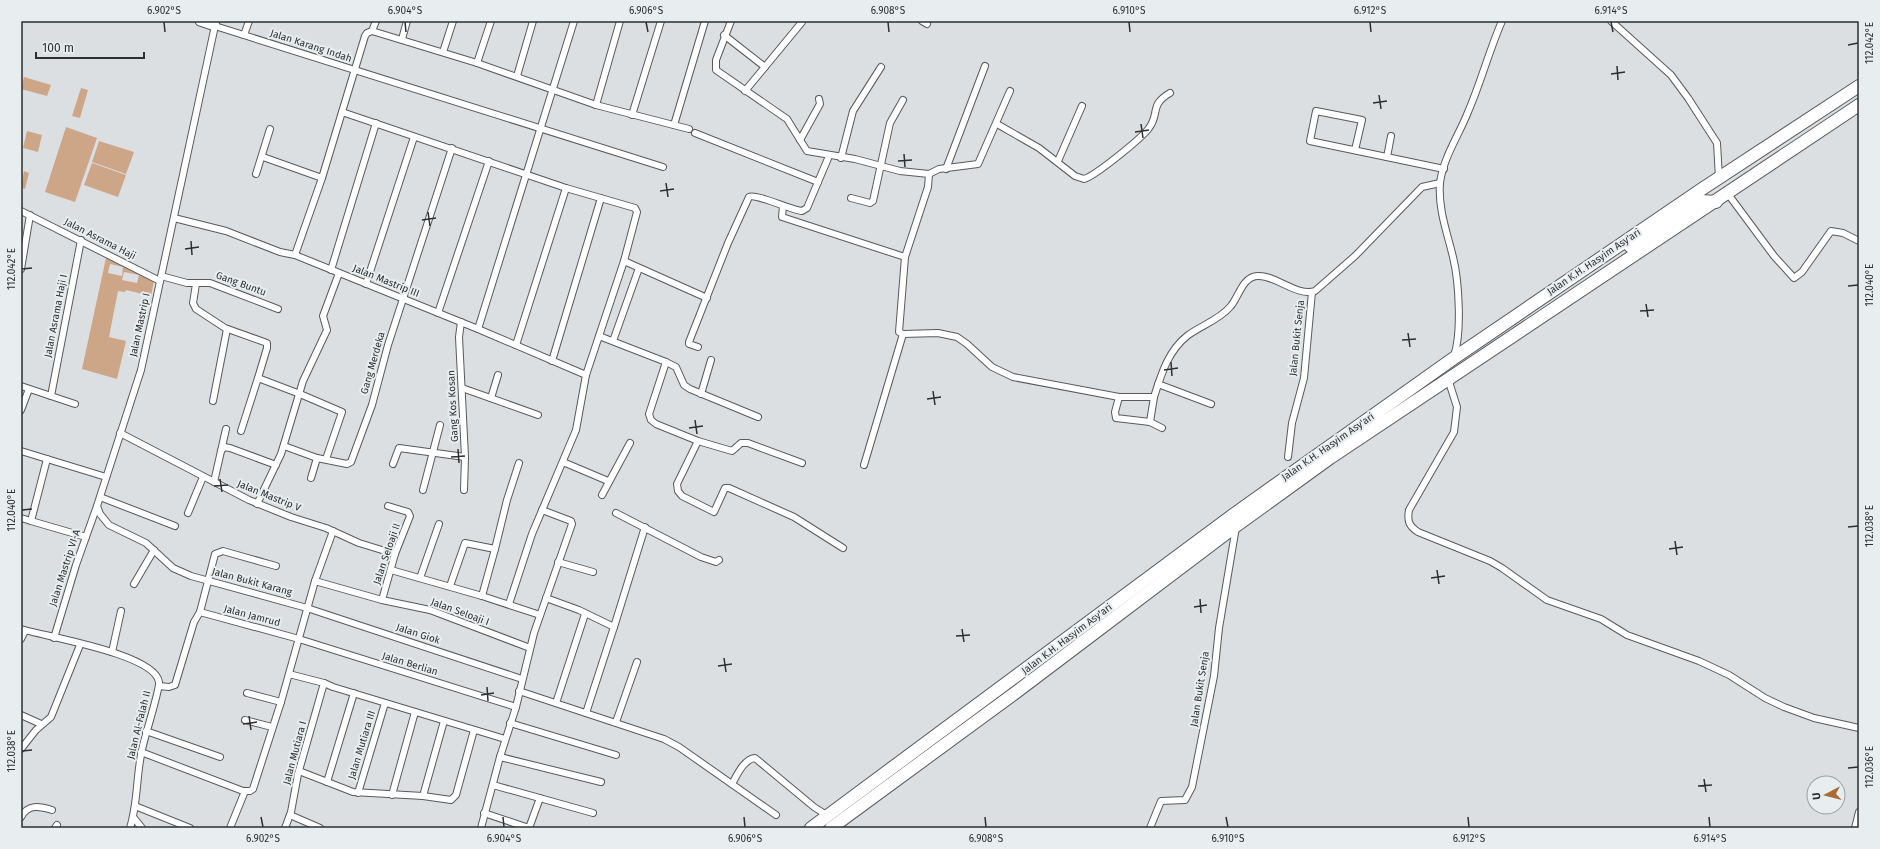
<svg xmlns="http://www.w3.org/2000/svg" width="1880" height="849" font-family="'Fira Sans',sans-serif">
<rect width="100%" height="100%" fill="#dbdfe2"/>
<!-- green -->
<g fill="#cda688" fill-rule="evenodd">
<polygon points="24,77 51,85 47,96 21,89"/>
<polygon points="81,88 88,90 80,118 72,116"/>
<polygon points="66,127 97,138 75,202 45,192"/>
<polygon points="27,131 42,135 38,152 23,148"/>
<polygon points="99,141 134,152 126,174 92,162"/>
<polygon points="92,163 126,175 118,197 84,185"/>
<polygon points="24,171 29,173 25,189 21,188"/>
<path d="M106 258 154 281 151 296 126 290 125 292 118 291 109 337 126 341 117 379 82 369ZM110 264 123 267 122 276 108 273ZM124 272 139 275 137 283 122 280Z"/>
</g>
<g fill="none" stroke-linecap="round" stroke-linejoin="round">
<!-- street casing -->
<g stroke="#575b5e" stroke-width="8">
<g id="street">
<polyline points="216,21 141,370 97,506 100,514 109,525 146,543 173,568 191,576 307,608 522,679"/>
<path d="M731 21 716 60V70L787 119 807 151 855 159 900 171 929 174 928 187 905 257 899 332 903 334 938 333 957 337 967 344 992 367 1013 377 1119 397H1154C1161 375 1168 351 1187 336 1200 326 1219 320 1230 307 1238 299 1242 277 1257 276 1274 274 1297 297 1315 291L1355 256 1422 187 1440 183"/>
<polyline points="922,21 927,24"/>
<polyline points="1611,21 1671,75 1688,98 1717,143 1719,178"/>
<polyline points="215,26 663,167"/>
<polyline points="372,31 376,21"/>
<polyline points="244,35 249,21"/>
<polyline points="724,35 765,67"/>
<polyline points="402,39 407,21"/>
<polyline points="443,52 453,21"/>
<polyline points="477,63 491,21"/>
<polyline points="517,76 533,21"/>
<polyline points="745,91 802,22"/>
<polyline points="596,105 620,21"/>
<polyline points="342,112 566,188 635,208 637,212 624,261 586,375 576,430 532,534 509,604"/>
<polyline points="632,115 661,21"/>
<path d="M997 124 1039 148 1075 176 1084 179C1095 176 1142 138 1149 128 1160 114 1149 105 1170 93"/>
<polyline points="674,125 705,21"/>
<polyline points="695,133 818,182 829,156"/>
<polyline points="800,140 820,104 819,99"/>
<polyline points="1355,150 1362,120 1316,111 1310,141 1444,169"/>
<polyline points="263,157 322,178"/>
<polyline points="1387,157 1391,136"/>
<polyline points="841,158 853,111 881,67"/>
<polyline points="1058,161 1082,106"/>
<polyline points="946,169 985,66"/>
<polyline points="256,174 270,129"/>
<polyline points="929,174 939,169 978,164 1010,91"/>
<polyline points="1728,194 1774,256 1794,278 1802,272 1831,231 1843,233 1859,241"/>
<polyline points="851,198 870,203 873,201 890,123 903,100"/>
<polyline points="783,206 782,217 905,257"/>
<polyline points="21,211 160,281"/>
<polyline points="174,218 226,231 280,252 295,255 478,329 586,375"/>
<polyline points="295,255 322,178 365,36 367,33 372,31 477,63 596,105 689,129"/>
<polyline points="624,261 707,298"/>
<polyline points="21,269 30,215"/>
<polyline points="331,270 376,123"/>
<polyline points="161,276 187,283 210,283 278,309"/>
<polyline points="196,284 193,303 196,309 225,328 267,343 267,348 258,378 300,394 342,412 326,459"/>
<polyline points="366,284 414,137"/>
<polyline points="438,313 489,161"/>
<polyline points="461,322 459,337 465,457 464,490"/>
<polyline points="478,329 574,21"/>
<polyline points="599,336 666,362 649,414 651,420 656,424 698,441 677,484 678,491 682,496 714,512 725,488 729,488 794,517 843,548"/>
<polyline points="613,341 639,268"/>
<polyline points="516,345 566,188"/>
<path d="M698 347 689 344V342L728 243 749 197C755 193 791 210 802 211L807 208 818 182"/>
<path d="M1454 356C1462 333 1459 281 1453 257 1447 232 1438 209 1440 183 1443 158 1459 135 1468 112 1481 82 1489 51 1502 21"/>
<polyline points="552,361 601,198"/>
<polyline points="666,362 676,367 684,385 690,389 758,417"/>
<path d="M1450 379V385L1457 407 1454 432 1409 510C1407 521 1409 526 1418 532L1490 561 1502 568 1547 600 1601 619 1627 635 1699 661 1729 675 1765 698 1784 707 1814 718 1859 728"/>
<polyline points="1158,384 1211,404"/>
<polyline points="21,386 75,404"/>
<polyline points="462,388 538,415"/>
<polyline points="701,394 711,360"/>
<polyline points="51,396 81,240"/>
<polyline points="1119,397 1115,412 1116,418 1150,422 1162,428"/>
<polyline points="491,398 498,375"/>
<polyline points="213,401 227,329"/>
<polyline points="21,410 29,389"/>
<polyline points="1150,422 1154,397"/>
<polyline points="241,431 258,378"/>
<polyline points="120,433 249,500 291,517 326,528 359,543 395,554"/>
<polyline points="698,441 732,451 741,443 748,443 802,463"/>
<polyline points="284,446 317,458 347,464 351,462 372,405 388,345 452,148"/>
<polyline points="21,451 106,477"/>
<polyline points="221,451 224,447 230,448 276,465"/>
<polyline points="1288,457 1292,423 1304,378 1312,292"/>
<polyline points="47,459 31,521 86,537"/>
<polyline points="563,462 608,481"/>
<polyline points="393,464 399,448 465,457"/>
<polyline points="864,465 903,334"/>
<polyline points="311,478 317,458"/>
<polyline points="214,482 226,429"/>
<polyline points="423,490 440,425"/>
<polyline points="602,495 630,443"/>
<polyline points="100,497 175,526"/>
<polyline points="257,504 281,454 303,381 327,330 323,316 339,273"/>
<polyline points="188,513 203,477"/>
<polyline points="616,513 701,557 716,562 719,560"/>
<polyline points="21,518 31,521"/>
<polyline points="558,562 593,572"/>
<polyline points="391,570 482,596 540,615"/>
<polyline points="420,578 439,524"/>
<polyline points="315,581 333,531"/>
<polyline points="134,584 154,550"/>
<polyline points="450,586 465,543 495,549 507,500 519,463"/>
<polyline points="482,596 495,549"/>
<polyline points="546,598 579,610 614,627 586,713"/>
<polyline points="382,600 395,554 410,516 408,512 388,506"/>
<polyline points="200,612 299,639 516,707"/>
<polyline points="614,627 645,527"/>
<path d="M21 629C47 637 155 654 159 682 160 690 144 738 142 750 136 776 138 803 130 828"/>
<polyline points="54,638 76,565 97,506"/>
<polyline points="21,639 25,631"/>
<polyline points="112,652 121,611"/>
<polyline points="289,674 324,683 333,687 505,739"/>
<polyline points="159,686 169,687 175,685 194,622 200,612 215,554 223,551 276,566"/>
<polyline points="519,691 664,739 679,747 776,815"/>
<polyline points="247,693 281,702"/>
<polyline points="556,703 585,614"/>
<polyline points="21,715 41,724"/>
<polyline points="245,720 272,727"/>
<polyline points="616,722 637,662"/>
<polyline points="510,723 616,755"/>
<polyline points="146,731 220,757"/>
<polyline points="21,749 36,730 51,717 80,645"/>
<polyline points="141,752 243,791 250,791 253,789 281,702 315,581 382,600 430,610 530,648"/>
<polyline points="500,757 601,782"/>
<polyline points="299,771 353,792 423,796 451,800 456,795 474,730"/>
<polyline points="327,782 354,693"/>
<path d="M732 784C737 775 744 759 755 758L814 807 828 816"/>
<polyline points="493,785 593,813"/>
<polyline points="358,793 385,703"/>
<polyline points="392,795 415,712"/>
<polyline points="423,796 444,721"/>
<polyline points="135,806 190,828"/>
<polyline points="484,813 529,828"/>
<polyline points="290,815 320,828"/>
<path d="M21 817C28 804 39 806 52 810"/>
<polyline points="133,817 142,828"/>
<polyline points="55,828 57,825"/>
<polyline points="230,828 245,791"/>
<polyline points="285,828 291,812 298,774 324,683"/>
<polyline points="481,828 500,757 516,707 534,633 572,524 571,521 542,510"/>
<polyline points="529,828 540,798"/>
<polyline points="1150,828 1161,801 1185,800 1192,787 1214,676 1219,628 1236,527"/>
<polyline points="1855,828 1859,812"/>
</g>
</g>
<!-- secondary casing -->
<g stroke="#575b5e" stroke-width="11">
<polyline id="secondary" points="200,21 215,26"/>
</g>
<!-- highway casing -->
<g stroke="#575b5e" stroke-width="14">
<g id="highway">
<polyline points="1632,237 1627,243 1631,247 1701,201 1716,202"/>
<polyline points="811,828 1237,512 1454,358 1702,189 1859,86"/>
<polyline points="831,828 1019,690 1236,526 1330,458 1859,105"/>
</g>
</g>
<!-- street -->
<use href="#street" stroke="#fff" stroke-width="6"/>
<!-- secondary -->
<use href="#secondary" stroke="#fff" stroke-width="9"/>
<!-- highway -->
<use href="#highway" stroke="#fff" stroke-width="12"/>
</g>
<!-- ticks -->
<path fill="none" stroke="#2d2f30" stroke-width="1.5" d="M164 22 165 32M405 22 406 32M646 22 648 32M888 22 889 32M1129 22 1130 32M1370 22 1371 32M1611 22 1613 32M1848 45 1858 43M1617 66 1618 80M1611 74 1625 72M1379 95 1381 109M1373 103 1387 101M1141 124 1143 138M1135 132 1149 130M904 154 905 167M898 161 912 160M666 183 668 197M660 191 674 189M428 212 430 226M422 220 436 218M191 241 192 255M185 249 199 247M22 269 32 268M1848 286 1858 285M1646 304 1648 317M1640 311 1654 310M1408 333 1410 347M1402 340 1416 339M1171 362 1172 376M1164 370 1178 368M933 391 935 405M927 399 941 397M695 420 697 434M689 428 703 426M458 449 459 463M451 457 465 456M220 479 222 492M214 486 228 485M22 510 32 509M1848 527 1858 526M1675 541 1677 555M1669 549 1683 547M1437 570 1439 584M1431 578 1445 576M1200 599 1201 613M1194 607 1207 605M962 629 964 642M956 636 970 635M724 658 726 672M718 666 732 664M487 687 488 701M481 695 494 693M249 716 251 730M243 724 257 722M22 751 32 750M1848 768 1858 767M1704 779 1706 792M1698 786 1712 785M261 817 263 827M503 817 504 827M744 817 745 827M985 817 986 827M1226 817 1228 827M1468 817 1469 827M1709 817 1710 827"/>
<g text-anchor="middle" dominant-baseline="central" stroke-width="4" stroke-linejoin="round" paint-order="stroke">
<!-- street labels -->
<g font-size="10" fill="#2d2f30" stroke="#e8edef">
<text transform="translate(311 46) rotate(18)">Jalan Karang Indah</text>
<text transform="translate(100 239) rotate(27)">Jalan Asrama Haji</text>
<text transform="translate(1594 262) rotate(-34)">Jalan K.H. Hasyim Asy'ari</text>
<text transform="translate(386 281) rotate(22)">Jalan Mastrip III</text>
<text transform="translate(241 284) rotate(20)">Gang Buntu</text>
<text transform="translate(56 316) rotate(-79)">Jalan Asrama Haji I</text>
<text transform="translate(140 325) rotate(-78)">Jalan Mastrip I</text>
<text transform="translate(1297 338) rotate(-84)">Jalan Bukit Senja</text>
<text transform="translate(373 363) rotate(-74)">Gang Merdeka</text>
<text transform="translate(453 406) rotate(-93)">Gang Kos Kosan</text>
<text transform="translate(1328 447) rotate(-35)">Jalan K.H. Hasyim Asy'ari</text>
<text transform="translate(269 496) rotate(22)">Jalan Mastrip V</text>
<text transform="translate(387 554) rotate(-71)">Jalan Seloaji II</text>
<text transform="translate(65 568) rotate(-72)">Jalan Mastrip VI-A</text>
<text transform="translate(252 582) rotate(15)">Jalan Bukit Karang</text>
<text transform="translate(460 612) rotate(20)">Jalan Seloaji I</text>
<text transform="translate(252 616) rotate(15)">Jalan Jamrud</text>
<text transform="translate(418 634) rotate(18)">Jalan Giok</text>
<text transform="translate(1067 639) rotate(-37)">Jalan K.H. Hasyim Asy'ari</text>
<text transform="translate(410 664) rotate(17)">Jalan Berlian</text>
<text transform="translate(1200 689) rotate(-81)">Jalan Bukit Senja</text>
<text transform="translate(139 725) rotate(-76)">Jalan Al-Falah II</text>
<text transform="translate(362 745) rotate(-73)">Jalan Mutiara III</text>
<text transform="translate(295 753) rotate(-75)">Jalan Mutiara I</text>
</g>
</g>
<!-- border -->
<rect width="1880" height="849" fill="none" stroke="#e8edef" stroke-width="44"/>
<!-- north arrow -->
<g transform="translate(1826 795) rotate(263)"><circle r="19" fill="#e8edef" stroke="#9da1a3"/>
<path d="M0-3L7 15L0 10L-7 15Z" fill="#aa6a33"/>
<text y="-6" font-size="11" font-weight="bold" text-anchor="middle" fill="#2d2f30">U</text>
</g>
<!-- scale -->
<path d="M36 52v6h108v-6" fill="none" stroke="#2d2f30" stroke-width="2"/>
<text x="42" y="52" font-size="12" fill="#2d2f30" stroke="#e8edef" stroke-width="3" paint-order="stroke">100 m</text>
<rect x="22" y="22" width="1836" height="805" fill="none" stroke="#2d2f30" stroke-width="1.5"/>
<g font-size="10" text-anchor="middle" fill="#2d2f30">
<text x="164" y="14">6.902°S</text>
<text x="405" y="14">6.904°S</text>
<text x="646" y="14">6.906°S</text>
<text x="888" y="14">6.908°S</text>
<text x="1129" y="14">6.910°S</text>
<text x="1370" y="14">6.912°S</text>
<text x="1611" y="14">6.914°S</text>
<text transform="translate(1869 43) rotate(-90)" y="4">112.042°E</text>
<text transform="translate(11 269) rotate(-90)" y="4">112.042°E</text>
<text transform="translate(1869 285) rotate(-90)" y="4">112.040°E</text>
<text transform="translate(11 510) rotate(-90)" y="4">112.040°E</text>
<text transform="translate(1869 526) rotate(-90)" y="4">112.038°E</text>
<text transform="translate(11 751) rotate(-90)" y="4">112.038°E</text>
<text transform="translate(1869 767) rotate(-90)" y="4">112.036°E</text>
<text x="263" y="842">6.902°S</text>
<text x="504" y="842">6.904°S</text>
<text x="745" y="842">6.906°S</text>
<text x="986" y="842">6.908°S</text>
<text x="1228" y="842">6.910°S</text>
<text x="1469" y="842">6.912°S</text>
<text x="1710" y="842">6.914°S</text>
</g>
</svg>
